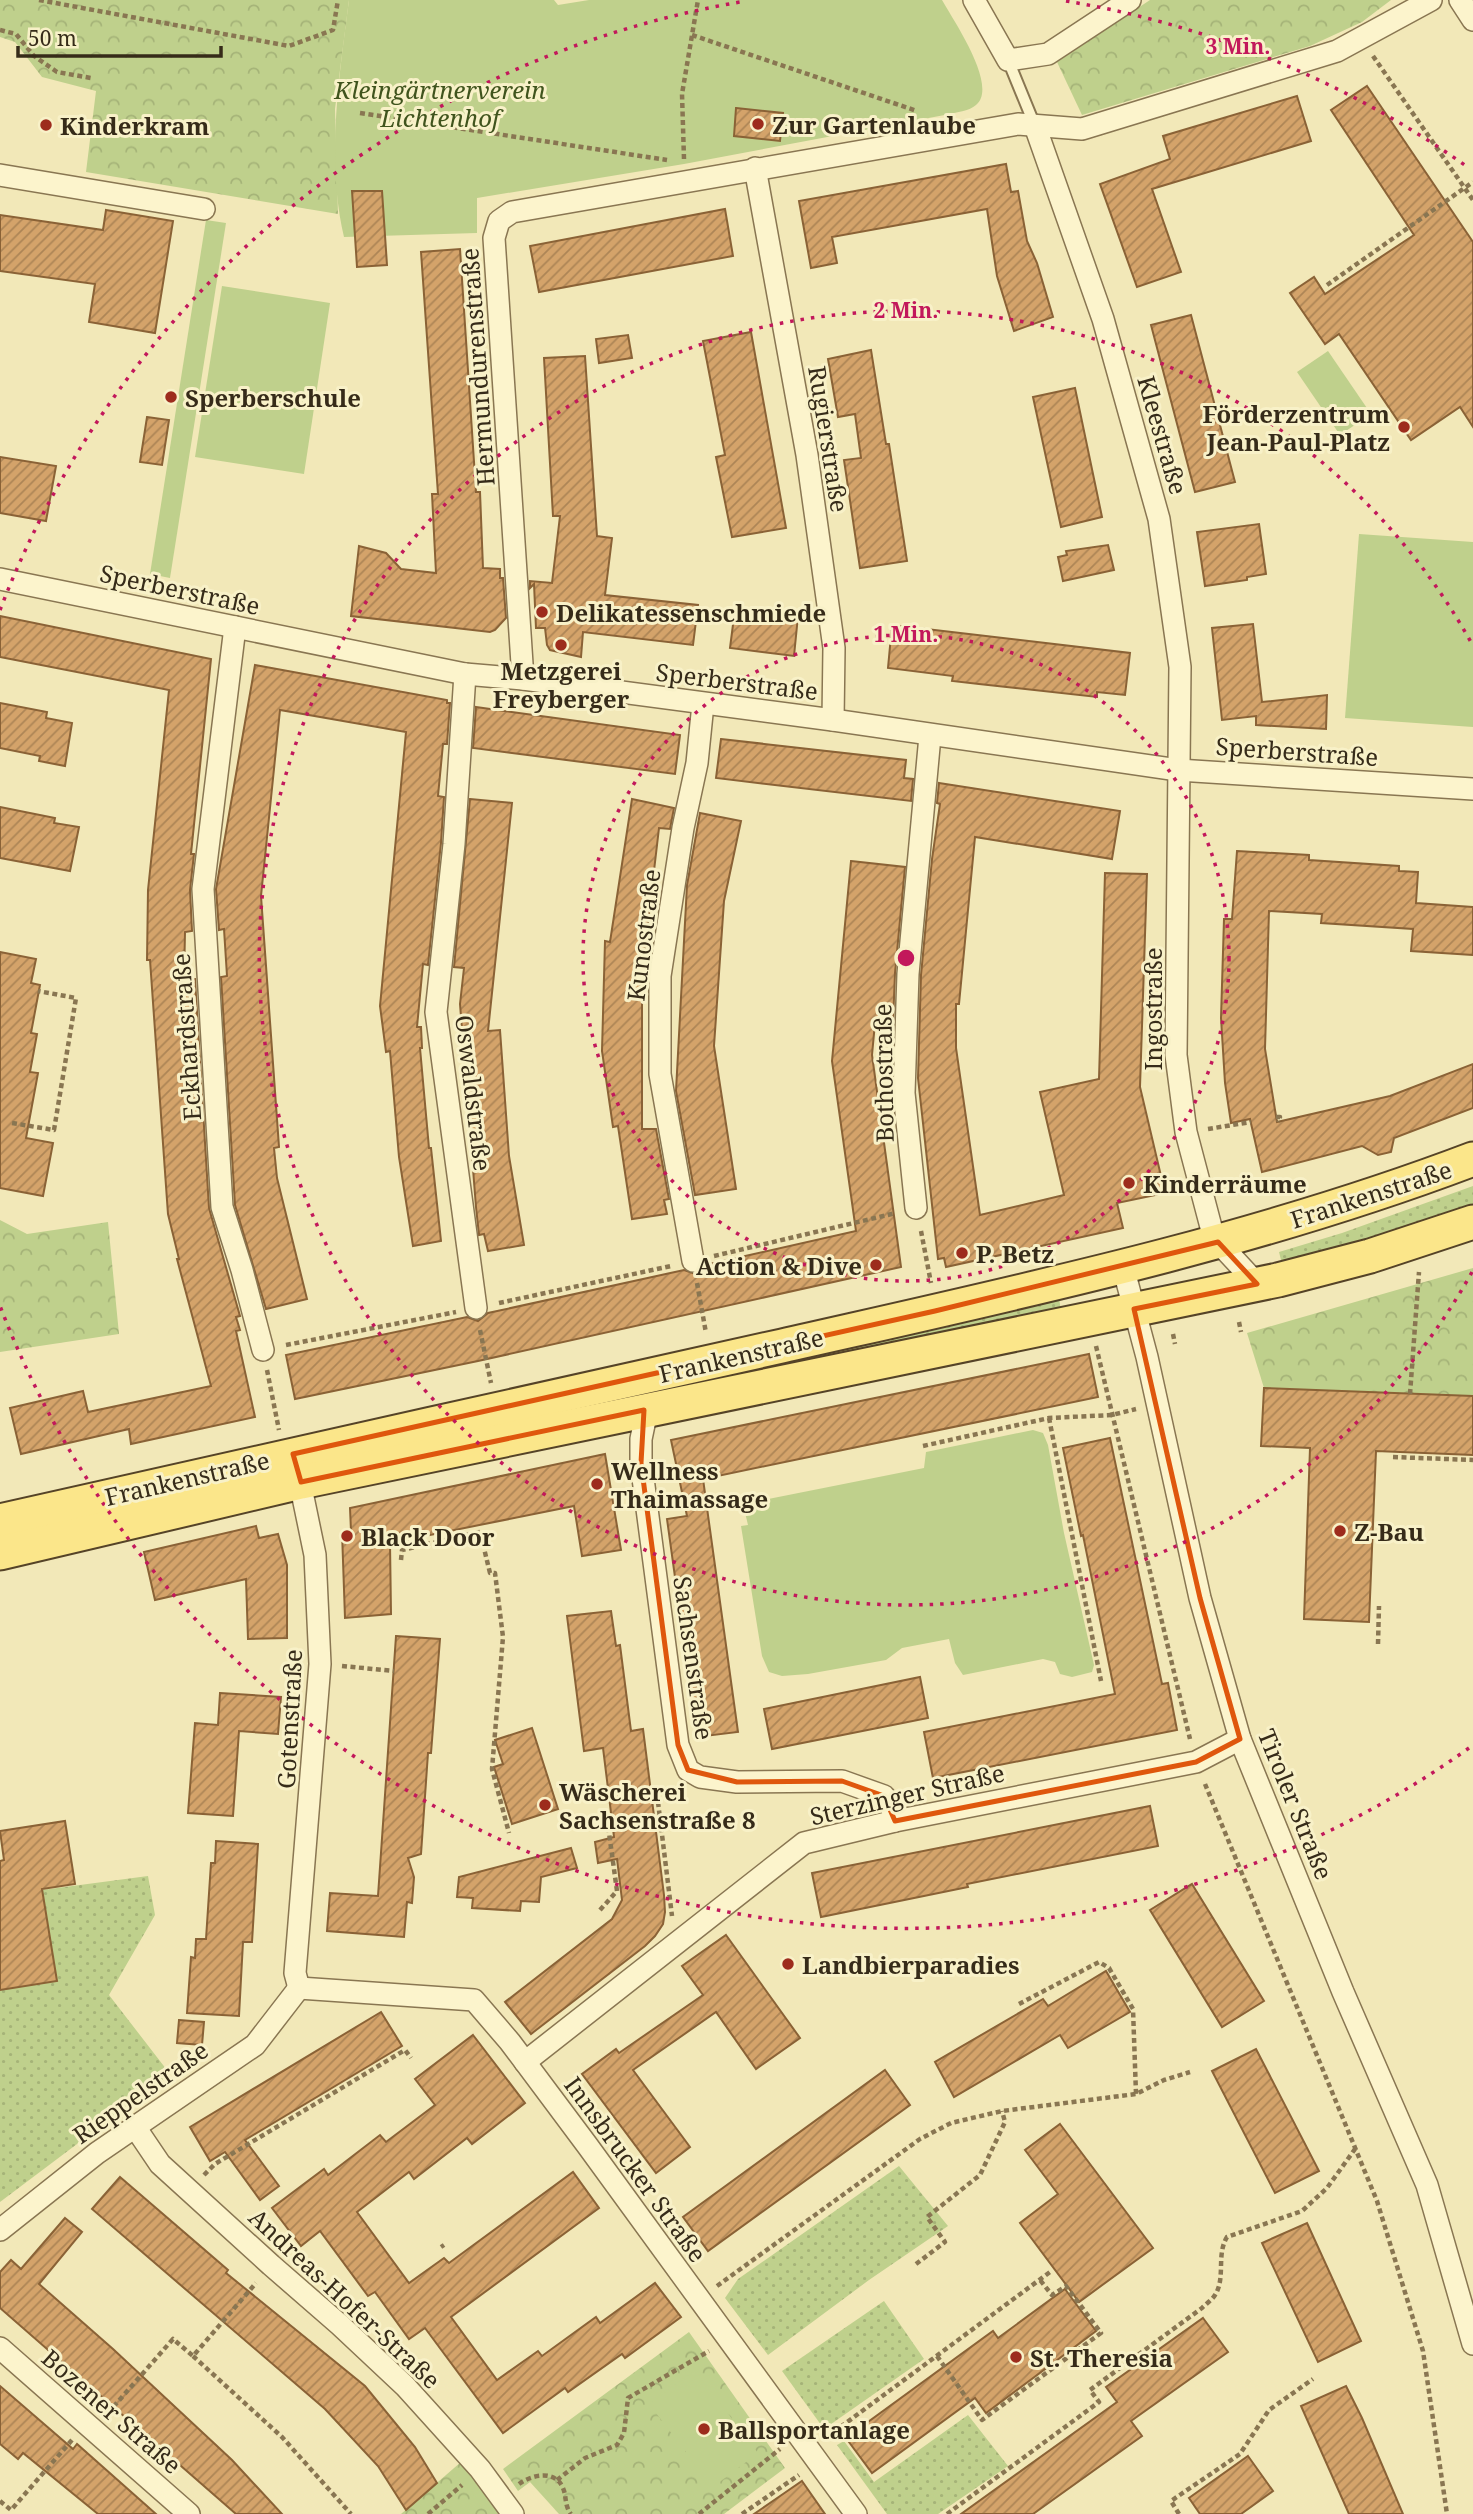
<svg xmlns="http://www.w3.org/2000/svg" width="1473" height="2514" font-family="'Noto Serif',serif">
<defs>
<pattern id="grass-dots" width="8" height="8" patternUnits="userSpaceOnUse" patternTransform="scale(1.75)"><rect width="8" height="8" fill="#bfd08c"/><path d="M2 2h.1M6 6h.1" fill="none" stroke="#a5b378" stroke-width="1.8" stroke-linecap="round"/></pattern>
<pattern id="park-crowns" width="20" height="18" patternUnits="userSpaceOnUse" patternTransform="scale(1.75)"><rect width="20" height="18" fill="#bfd08c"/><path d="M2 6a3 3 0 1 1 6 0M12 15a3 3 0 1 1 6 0" fill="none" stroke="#a5b378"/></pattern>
<pattern id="building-hatch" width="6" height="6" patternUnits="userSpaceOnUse" patternTransform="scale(1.75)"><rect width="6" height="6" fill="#d4a36a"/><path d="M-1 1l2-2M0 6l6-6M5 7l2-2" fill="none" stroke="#ad8556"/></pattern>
</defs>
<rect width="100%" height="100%" fill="#f2e8b8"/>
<!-- grass -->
<g fill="url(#grass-dots)">
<polygon points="1473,1186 1473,1209 1282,1264 1279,1252 1342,1233"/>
<polygon points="1059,1298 1061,1311 686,1388 684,1385"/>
<polygon points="148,1876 155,1915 109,1995 170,2074 0,2202 0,1990 27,1892"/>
<polygon points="899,2166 948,2226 869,2280 768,2355 725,2298 738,2279"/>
<polygon points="884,2301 924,2359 824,2429 782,2371"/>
<polygon points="968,2415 1008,2466 938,2514 887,2514 837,2445 844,2441 874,2482"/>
</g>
<!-- park -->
<g fill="url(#park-crowns)">
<polygon points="0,0 349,0 335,109 338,214 86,172 96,91 42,77 15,42 0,37"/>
<polygon points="1150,0 1391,0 1362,22 1310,46 1082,115 1057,62"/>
<polygon points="0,1220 27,1234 108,1222 119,1334 0,1352"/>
<polygon points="1473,1268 1473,1396 1264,1388 1247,1333"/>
<polygon points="689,2332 785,2468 724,2514 559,2514 530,2482 518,2491 503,2469"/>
<polygon points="461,2462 500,2514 401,2514"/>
</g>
<!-- garden -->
<g fill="#bfd08c">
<path d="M349 0H554L558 5 589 0H942C953 20 999 86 976 105 969 111 958 112 950 114L684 164 477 198V233L344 237C326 160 339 77 349 0Z"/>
<polygon points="206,220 226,223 170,578 150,574"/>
<polygon points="222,286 330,303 304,474 195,457"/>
<polygon points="1328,351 1371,414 1340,435 1297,372"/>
<polygon points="1359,534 1473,542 1473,727 1345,718"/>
<polygon points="1033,1430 1043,1433 1048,1445 1064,1533 1094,1665 1092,1672 1072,1677 1060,1674 1055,1662 1043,1659 963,1675 955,1663 949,1639 902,1648 886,1660 808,1674 782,1676 769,1672 762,1656 741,1526 748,1525 743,1504 924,1468 926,1452"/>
<polygon points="695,2370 758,2453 713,2487 649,2404"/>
</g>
<!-- building -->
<g fill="url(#building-hatch)" stroke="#8a6236" stroke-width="2">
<polygon points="1367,86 1473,242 1473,427 1460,407 1411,440 1339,334 1325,344 1290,293 1314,277 1325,294 1414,235 1331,110"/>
<polygon points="1297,96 1311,141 1152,189 1181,272 1137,287 1100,184 1170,159 1163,136"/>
<polygon points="736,108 783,113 780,141 734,136"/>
<polygon points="1006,164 1011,192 1018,191 1027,241 1037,263 1053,317 1014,331 997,276 987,209 832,237 837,263 811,268 799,201"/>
<polygon points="352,191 382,191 387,265 357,267"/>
<polygon points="725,209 733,256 539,292 530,246"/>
<polygon points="106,210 173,221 155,333 89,322 95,284 0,271 0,215 103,230"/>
<polygon points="460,249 476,492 480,492 483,568 500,569 500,578 503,578 506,618 495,630 490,632 351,616 359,546 386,553 401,569 436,573 432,494 438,494 421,252"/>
<polygon points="1191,315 1235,482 1195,492 1151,325"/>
<polygon points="751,332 786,528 732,537 716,457 725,455 703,341"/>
<polygon points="628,335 632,358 599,363 596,339"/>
<polygon points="871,350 886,444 889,444 907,561 860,568 844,460 861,458 855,414 838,417 828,359"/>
<polygon points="585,356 597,536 612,538 605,595 698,605 693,645 583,632 581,657 550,650 547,645 545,628 536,628 534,584 530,588 530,581 552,583 560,516 553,516 544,358"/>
<polygon points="1075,388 1102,517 1061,527 1033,397"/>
<polygon points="147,417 169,420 162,465 140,462"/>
<polygon points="0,457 56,466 46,521 0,513"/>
<polygon points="1259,524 1266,574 1247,577 1247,580 1205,586 1197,532"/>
<polygon points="1108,545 1114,570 1063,581 1058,557 1067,555 1066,551"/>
<polygon points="735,609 798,616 794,656 730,648"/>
<polygon points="0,616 211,659 191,854 194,854 190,890 192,931 185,932 184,980 195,979 209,1208 240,1316 236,1317 240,1330 236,1331 255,1417 131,1444 129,1429 21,1454 10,1408 83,1391 88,1412 211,1386 177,1259 179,1259 168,1214 150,960 147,960 148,890 169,690 0,657"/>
<polygon points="1253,624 1262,702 1327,695 1326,729 1256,725 1256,716 1222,720 1212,628"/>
<polygon points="892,625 1130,653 1125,695 1097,692 1097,697 979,684 952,681 953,676 888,668"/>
<polygon points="255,665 447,700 447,703 450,703 447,744 443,744 438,796 444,797 441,843 428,965 423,964 417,1027 421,1027 422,1048 420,1048 429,1148 431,1148 441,1241 413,1246 399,1157 390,1051 386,1052 380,1006 406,732 280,710 261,896 279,1147 274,1148 277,1178 307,1299 266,1309 235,1205 221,977 227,976 224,929 219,930 216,889"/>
<polygon points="0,703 47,712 46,718 72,723 65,766 39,761 40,756 0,748"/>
<polygon points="476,707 680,735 675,774 473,748"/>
<polygon points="721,739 906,760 904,778 913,779 911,801 716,778"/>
<polygon points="939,783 1120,811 1112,859 975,837 959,1004 956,1004 956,1048 980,1215 1064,1195 1040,1092 1099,1079 1105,873 1147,874 1140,1087 1165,1193 1117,1203 1123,1228 946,1267 944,1258 938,1259 918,1078 921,975 932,859 940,804 937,803"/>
<polygon points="470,799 512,803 488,1031 500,1030 509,1156 524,1245 488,1251 484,1234 479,1235 476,1207 460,1004 464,968 454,967"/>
<polygon points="632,799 674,808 670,829 659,828 639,999 642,999 642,1129 656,1129 669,1199 664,1200 667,1214 632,1219 618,1126 613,1127 602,1051 605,941 610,942"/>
<polygon points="0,807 55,818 54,823 79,827 70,871 0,858"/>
<polygon points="700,813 741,821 724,901 714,1046 736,1189 695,1195 676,1091 687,885"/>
<polygon points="1237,851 1309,855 1309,860 1399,866 1399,871 1418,872 1416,903 1473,907 1473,955 1411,951 1413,929 1321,923 1322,914 1269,911 1265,1049 1277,1122 1390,1096 1473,1064 1473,1108 1394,1138 1391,1152 1378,1155 1362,1146 1262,1172 1250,1119 1231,1123 1225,1083 1221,1018 1224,919 1232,919"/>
<polygon points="851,861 905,867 895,973 893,1023 875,1023 872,1055 901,1267 478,1361 295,1399 286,1355 467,1317 478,1321 488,1313 684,1270 696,1274 705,1265 714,1263 856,1231 832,1061"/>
<polygon points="0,952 36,959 31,983 40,985 31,1033 37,1034 30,1072 38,1073 26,1138 53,1143 43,1196 0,1188"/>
<polygon points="1089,1354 1098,1397 703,1479 738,1732 697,1737 667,1519 687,1516 671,1440"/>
<polygon points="1264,1388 1473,1396 1473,1455 1376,1451 1369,1622 1304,1619 1310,1448 1261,1446"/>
<polygon points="1110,1438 1162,1684 1168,1683 1177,1730 933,1778 924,1732 1115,1694 1083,1535 1081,1536 1063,1448"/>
<polygon points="605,1454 621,1550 582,1556 574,1506 390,1543 391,1614 345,1618 342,1532 351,1531 350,1508"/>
<polygon points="256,1526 259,1538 278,1534 287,1565 287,1638 248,1639 246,1579 155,1600 144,1552"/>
<polygon points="611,1611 616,1646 620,1645 631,1731 643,1729 664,1895 665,1912 663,1924 655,1936 645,1946 531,2034 505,2002 612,1919 622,1900 617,1859 598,1863 595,1842 614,1837 603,1748 584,1751 567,1616"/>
<polygon points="396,1636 440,1639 431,1753 428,1753 421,1854 408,1858 414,1877 412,1903 407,1902 404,1937 327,1931 330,1893 378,1896"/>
<polygon points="920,1677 928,1718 772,1749 764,1709"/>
<polygon points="220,1693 281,1697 278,1734 239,1731 233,1816 188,1813 195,1723 218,1725"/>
<polygon points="532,1728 558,1809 512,1824 494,1767 503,1764 495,1740"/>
<polygon points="1150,1806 1158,1846 967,1884 968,1887 821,1917 812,1873"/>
<polygon points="65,1821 75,1884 42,1889 57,1981 0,1990 0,1861 4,1860 0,1831"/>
<polygon points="216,1841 258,1844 252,1942 243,1942 239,2016 187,2013 191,1957 195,1958 196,1939 206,1939 211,1863 215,1863"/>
<polygon points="571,1848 577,1868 541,1877 539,1902 521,1901 520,1911 472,1908 473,1898 457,1897 459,1877"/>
<polygon points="1192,1884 1264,2001 1222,2027 1150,1910"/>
<polygon points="726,1935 800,2038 756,2069 716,2012 633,2070 690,2147 656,2173 582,2074 616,2049 619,2053 703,1995 682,1966"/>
<polygon points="1106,1971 1130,2012 1068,2048 1060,2035 954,2097 935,2062 1043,1999 1048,2006"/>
<polygon points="381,2012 402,2046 245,2140 279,2186 260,2200 225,2152 210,2161 190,2127"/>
<polygon points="179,2020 204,2022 202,2045 177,2043"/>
<polygon points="473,2035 525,2103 472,2144 467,2138 414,2179 409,2172 357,2212 409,2283 444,2258 449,2263 573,2172 599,2208 451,2317 497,2380 538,2351 542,2356 596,2317 600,2323 655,2283 681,2317 625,2358 622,2354 568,2392 565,2388 503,2433 425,2328 409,2339 375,2292 368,2296 320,2231 301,2246 272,2208 324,2169 328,2175 380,2135 386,2142 435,2105 415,2079"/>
<polygon points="1256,2049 1319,2171 1275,2193 1212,2071"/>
<polygon points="885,2070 910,2105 708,2251 683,2217"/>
<polygon points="1060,2124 1153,2248 1079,2302 1020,2223 1058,2194 1025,2150"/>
<polygon points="120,2177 228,2270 226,2273 365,2386 415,2447 437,2483 406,2510 378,2466 325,2409 92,2209"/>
<polygon points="65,2218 82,2232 39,2284 113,2349 232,2460 282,2514 236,2514 0,2308 0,2272 11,2260 21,2269"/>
<polygon points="1307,2223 1361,2341 1318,2362 1262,2243"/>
<polygon points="1065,2289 1096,2331 986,2413 975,2398 872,2473 846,2438 993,2331 998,2338"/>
<polygon points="1203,2318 1228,2352 1131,2421 1142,2436 1033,2514 961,2514 1117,2402 1106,2387"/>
<polygon points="0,2386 73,2449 77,2444 156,2514 98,2514 23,2453 18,2459 0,2444"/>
<polygon points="1346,2386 1362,2418 1403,2514 1349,2514 1301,2406"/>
<polygon points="1248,2456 1273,2491 1241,2514 1200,2514 1189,2498"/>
<polygon points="802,2481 825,2514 754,2514 783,2494"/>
</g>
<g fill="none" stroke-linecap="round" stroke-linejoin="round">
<!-- service casing -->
<g stroke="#897652" stroke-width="14">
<polyline id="service" points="1008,60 1035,126"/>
</g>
<!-- minor casing -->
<g stroke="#897652" stroke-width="24">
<g id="minor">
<polyline points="974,0 1008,60 1048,54 1130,0"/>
<polyline points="1460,0 1473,20"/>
<polyline points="1035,126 1103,319 1159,519 1180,667 1176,1055 1186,1132 1211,1227 1218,1242 1257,1284"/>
<polyline points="755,168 807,455 834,648 833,720"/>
<polyline points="0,175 204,209"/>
<polyline points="0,579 465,674 523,679 833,720 1178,770 1473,789"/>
<polyline points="235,627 203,889 222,1207 242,1270 263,1350"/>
<polyline points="465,674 454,844 436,1012 476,1308"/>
<polyline points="523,679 494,238 499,221 512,212 1018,124 1082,129 1337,51 1431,0"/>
<polyline points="916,1208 904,1093 908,974 930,736"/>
<polyline points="693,1261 660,1074 660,976 683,828 697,763 703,704"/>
<polyline points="1123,1267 1147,1357 1200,1598 1240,1739 1343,1992 1427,2185 1473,2344"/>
<polyline points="647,1410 641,1439 641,1463 678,1745 688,1770 700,1777 737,1782 842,1781 884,1796 891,1806 895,1821"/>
<polyline points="298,1473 315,1555 320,1664 295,1973 299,1988"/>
<polyline points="299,1988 474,2000 510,2042 587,2145 856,2514"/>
<polyline points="525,2062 804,1843 895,1821 1196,1762 1240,1739"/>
<polyline points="135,2127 160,2164 271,2265 340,2325 405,2386 480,2469 513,2514"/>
<polyline points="0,2230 97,2153 255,2045 299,1988"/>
<polyline points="0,2348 189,2514"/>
</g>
</g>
<!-- primary casing -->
<g stroke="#554327" stroke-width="37">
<g id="primary">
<path d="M0 1521C261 1462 521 1404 782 1346 1015 1293 1249 1244 1473 1159"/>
<polyline points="0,1553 301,1482 1278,1280 1370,1256 1473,1222"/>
</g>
</g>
<!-- path -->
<g stroke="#897652" stroke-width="4.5" stroke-dasharray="5 3.5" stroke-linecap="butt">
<polyline points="39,0 289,46 333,30 338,0"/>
<polyline points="0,30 16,34 34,56 57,72 91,78"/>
<polyline points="692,35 917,111"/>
<polyline points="1373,56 1473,200"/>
<polyline points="360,113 667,160"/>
<polyline points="684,159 682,94 698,0"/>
<polyline points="1327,285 1473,182"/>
<polyline points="1276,1117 1280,1117 1278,1122"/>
<polyline points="12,1123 54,1130 76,998 38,991"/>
<polyline points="1208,1129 1251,1122"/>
<polyline points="921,1231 931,1283"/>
<polyline points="714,1256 896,1213"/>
<polyline points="697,1283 706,1333"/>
<polyline points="499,1303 671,1266"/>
<polyline points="1239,1322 1241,1332"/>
<polyline points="480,1330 491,1383"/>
<polyline points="1173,1334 1175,1344"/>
<polyline points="286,1345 456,1312"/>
<polyline points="1096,1346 1190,1739"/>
<polyline points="267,1370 279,1430"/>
<polyline points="1410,1394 1419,1272"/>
<polyline points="1049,1418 1101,1681"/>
<polyline points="923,1446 1049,1418 1112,1415 1136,1409"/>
<polyline points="1393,1457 1473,1460"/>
<polyline points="401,1560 402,1550 480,1532 490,1573 495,1573 503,1637 492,1769 509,1833"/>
<polyline points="1378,1644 1379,1606"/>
<polyline points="342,1666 394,1671"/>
<polyline points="1205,1784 1377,2201 1423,2351 1447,2514"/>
<polyline points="658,1802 672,1916"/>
<polyline points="600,1910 617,1891 606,1811"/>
<polyline points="1019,2004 1099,1962 1109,1968 1133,2009 1136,2094"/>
<polyline points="204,2175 215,2164 405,2050 411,2058"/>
<polyline points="441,2247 444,2245"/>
<polyline points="916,2264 945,2242 927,2217 980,2175 1005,2122 1002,2111"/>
<polyline points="717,2286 920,2139 951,2123 1002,2111 1136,2094 1164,2080 1190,2072"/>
<polyline points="193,2356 282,2437 351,2514"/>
<polyline points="937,2356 982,2420 1101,2333 1066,2286 1052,2295 1040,2280"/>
<polyline points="108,2413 173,2339 193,2356 256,2283"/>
<polyline points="827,2437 1050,2272"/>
<polyline points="557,2480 585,2458 617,2445 624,2433 628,2398 709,2351"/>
<path d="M519 2484C531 2475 555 2469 563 2488 567 2497 564 2505 571 2514"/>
<polyline points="0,2501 11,2510 72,2440"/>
<polyline points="428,2514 462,2485"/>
<polyline points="699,2514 780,2449"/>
<polyline points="742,2514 799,2475"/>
<path d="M947 2514 1099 2402 1090 2390 1202 2308C1206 2304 1212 2300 1215 2295 1226 2278 1216 2255 1227 2237L1302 2211 1327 2188 1355 2149"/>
<polyline points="1179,2514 1171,2501 1240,2454 1269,2410 1313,2379"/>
</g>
<!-- service -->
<use href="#service" stroke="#fcf4cc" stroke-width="10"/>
<!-- minor -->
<use href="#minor" stroke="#fcf4cc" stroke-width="21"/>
<!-- primary -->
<use href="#primary" stroke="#fbe68a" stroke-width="33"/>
</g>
<!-- marked area -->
<path fill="none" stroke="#df570d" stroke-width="5" stroke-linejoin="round" d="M1218 1242 1257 1284 1134 1309 1200 1598 1240 1739 1196 1762 895 1821 884 1796 842 1781 737 1782 688 1770 678 1745 641 1463 644 1410 301 1482 293 1454 935 1311Z"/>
<!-- distance rings -->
<g fill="none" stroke="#c2185b" stroke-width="3.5" stroke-dasharray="3.5 7">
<circle cx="906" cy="958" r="323"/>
<path d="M1472 1272A647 647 0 1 1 1472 644"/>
<path d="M1469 1748A970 970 0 0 1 0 1306M0 610A970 970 0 0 1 746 1M1066 1A970 970 0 0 1 1469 168"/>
</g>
<!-- markers -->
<g fill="#9d2c1d" stroke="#f8f1c8" stroke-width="2.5">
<circle cx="758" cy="124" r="7"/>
<circle cx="46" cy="125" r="7"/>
<circle cx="171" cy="397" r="7"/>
<circle cx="1404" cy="427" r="7"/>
<circle cx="542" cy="612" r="7"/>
<circle cx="561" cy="645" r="7"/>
<circle cx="1129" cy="1183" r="7"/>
<circle cx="962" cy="1253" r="7"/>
<circle cx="876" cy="1265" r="7"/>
<circle cx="597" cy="1484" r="7"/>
<circle cx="1340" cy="1531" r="7"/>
<circle cx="347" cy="1536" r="7"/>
<circle cx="545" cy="1805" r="7"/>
<circle cx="788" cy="1964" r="7"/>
<circle cx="1016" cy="2357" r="7"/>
<circle cx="704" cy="2429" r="7"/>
</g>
<g text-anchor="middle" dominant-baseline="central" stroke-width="6" stroke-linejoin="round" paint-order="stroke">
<!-- park labels -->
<g font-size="24" font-style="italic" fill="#40541d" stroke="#f8f1c8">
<text x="440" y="89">Kleingärtnerverein<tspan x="440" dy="28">Lichtenhof</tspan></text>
</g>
<!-- poi labels -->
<g font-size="24" font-weight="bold" fill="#362b19" stroke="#f8f1c8" text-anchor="start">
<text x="772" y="124">Zur Gartenlaube</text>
<text x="60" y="125">Kinderkram</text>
<text x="185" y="397">Sperberschule</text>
<text x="1390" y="413" text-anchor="end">Förderzentrum<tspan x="1390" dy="28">Jean-Paul-Platz</tspan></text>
<text x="556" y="612">Delikatessenschmiede</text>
<text x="561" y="670" text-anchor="middle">Metzgerei<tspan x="561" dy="28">Freyberger</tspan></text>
<text x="1143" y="1183">Kinderräume</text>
<text x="976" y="1253">P. Betz</text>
<text x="862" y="1265" text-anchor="end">Action &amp; Dive</text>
<text x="611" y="1470">Wellness<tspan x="611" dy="28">Thaimassage</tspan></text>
<text x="1354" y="1531">Z-Bau</text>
<text x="361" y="1536">Black Door</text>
<text x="559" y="1791">Wäscherei<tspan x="559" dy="28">Sachsenstraße 8</tspan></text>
<text x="802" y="1964">Landbierparadies</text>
<text x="1030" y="2357">St. Theresia</text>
<text x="718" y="2429">Ballsportanlage</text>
</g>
<!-- street labels -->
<g font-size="24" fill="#362b19" stroke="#f8f1c8">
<text transform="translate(477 367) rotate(-94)">Hermundurenstraße</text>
<text transform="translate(1163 435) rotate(74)">Kleestraße</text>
<text transform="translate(829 439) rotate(81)">Rugierstraße</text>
<text transform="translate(180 589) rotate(12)">Sperberstraße</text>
<text transform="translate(737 681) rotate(7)">Sperberstraße</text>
<text transform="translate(1297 751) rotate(4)">Sperberstraße</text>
<text transform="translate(643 935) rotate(-83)">Kunostraße</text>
<text transform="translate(1152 1009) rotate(-90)">Ingostraße</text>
<text transform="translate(186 1037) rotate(-94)">Eckhardstraße</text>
<text transform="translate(883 1073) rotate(-91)">Bothostraße</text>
<text transform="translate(474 1093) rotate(83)">Oswaldstraße</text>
<text transform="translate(1371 1194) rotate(-18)">Frankenstraße</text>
<text transform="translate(741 1355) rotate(-13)">Frankenstraße</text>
<text transform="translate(187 1478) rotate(-13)">Frankenstraße</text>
<text transform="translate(694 1658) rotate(82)">Sachsenstraße</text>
<text transform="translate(289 1719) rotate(-87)">Gotenstraße</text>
<text transform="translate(907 1794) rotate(-13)">Sterzinger Straße</text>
<text transform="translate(1296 1804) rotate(68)">Tiroler Straße</text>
<text transform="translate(140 2092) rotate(-35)">Rieppelstraße</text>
<text transform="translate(636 2169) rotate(54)">Innsbrucker Straße</text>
<text transform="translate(345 2298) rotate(43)">Andreas-Hofer-Straße</text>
<text transform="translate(112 2411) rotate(41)">Bozener Straße</text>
</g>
</g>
<circle cx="906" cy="958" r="10" fill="#c2185b" stroke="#f8f1c8" stroke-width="3.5"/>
<g font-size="21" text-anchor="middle" font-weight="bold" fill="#c2185b" stroke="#f8f1c8" stroke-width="6" stroke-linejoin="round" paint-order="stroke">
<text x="1238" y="54">3 Min.</text>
<text x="906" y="318">2 Min.</text>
<text x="906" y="642">1 Min.</text>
</g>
<!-- scale -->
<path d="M18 46v10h203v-10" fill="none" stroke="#362b19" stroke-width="3.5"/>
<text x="28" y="46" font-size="21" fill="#362b19" stroke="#f8f1c8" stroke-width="5" paint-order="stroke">50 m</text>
</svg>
